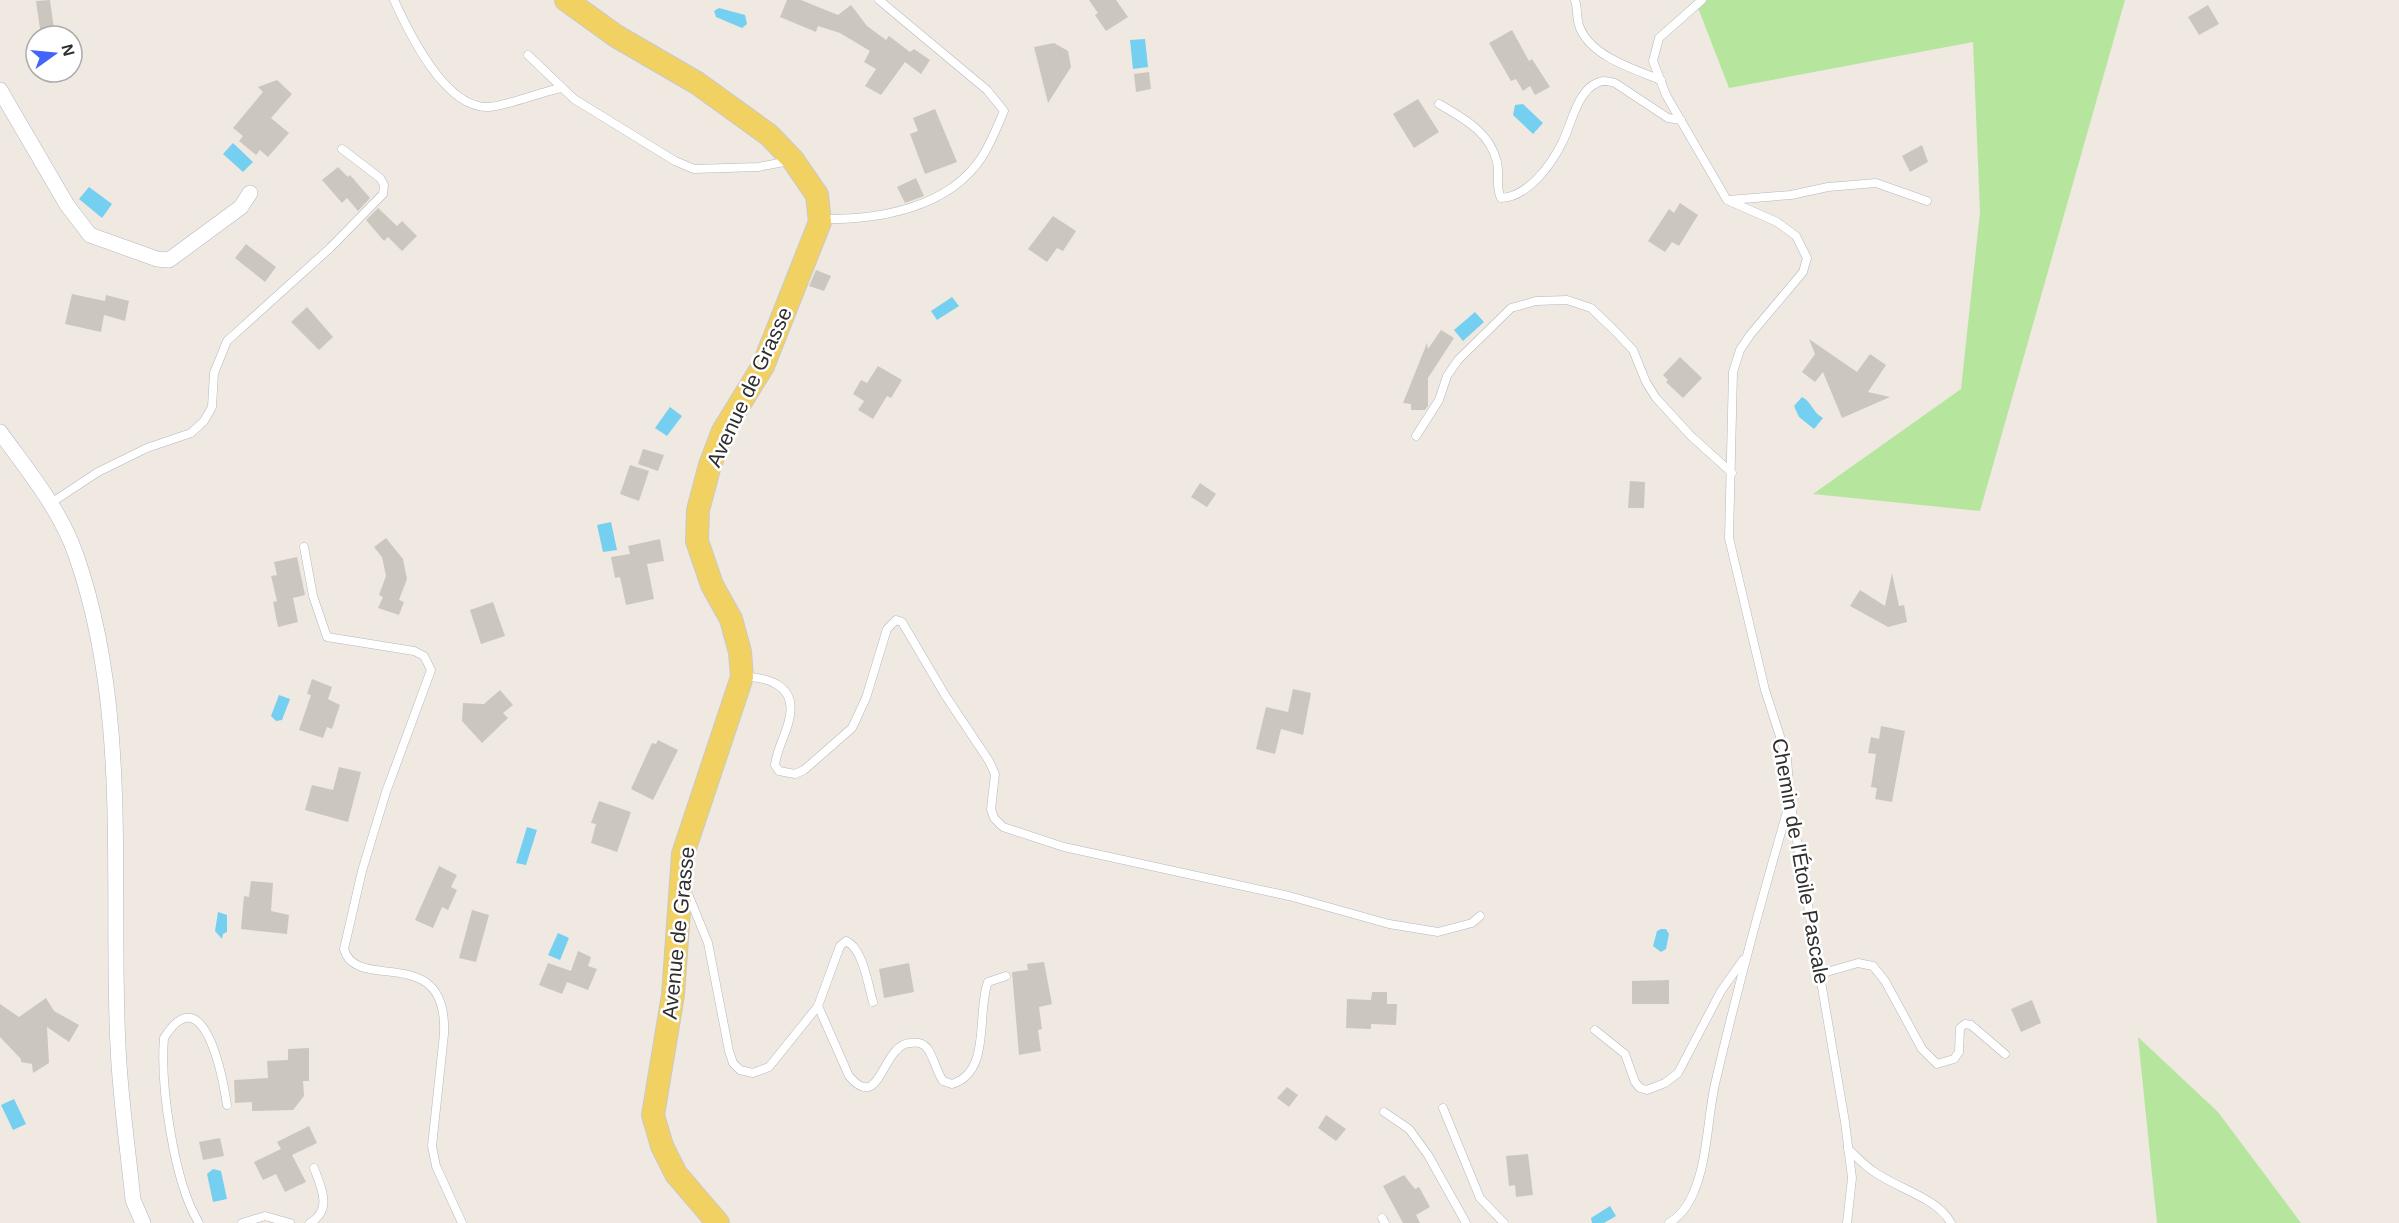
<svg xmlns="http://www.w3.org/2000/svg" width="2399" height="1223" font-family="Helvetica,sans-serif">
<rect width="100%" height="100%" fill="#efe9e1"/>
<!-- green -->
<g fill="#b6e59e">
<polygon points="1695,0 2125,0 1980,511 1813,494 1961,389 1980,212 1973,42 1729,88"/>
<polygon points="2138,1037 2218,1112 2301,1223 2157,1223"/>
</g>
<!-- water -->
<g fill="#75cff0">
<polygon points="719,8 745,15 747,24 742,28 716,17 714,11"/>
<polygon points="1145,39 1148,67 1133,69 1130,40"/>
<polygon points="1523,104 1543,123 1533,134 1513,115 1515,105"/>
<polygon points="233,143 253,162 243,172 223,154"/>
<polygon points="89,187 112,204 102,218 79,199"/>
<polygon points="952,297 959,306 937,320 931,311"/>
<polygon points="1475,312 1484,322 1463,341 1454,330"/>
<path d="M1802 397C1812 402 1812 412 1823 418L1814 429 1799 417 1794 406Z"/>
<polygon points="670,407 682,416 667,436 655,428"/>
<polygon points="611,522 617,550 603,552 597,525"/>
<polygon points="279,695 290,699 282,720 276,721 271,716"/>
<polygon points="527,827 537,830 526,865 516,863"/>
<polygon points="218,912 227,915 227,932 223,934 222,939 215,931"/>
<polygon points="1661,929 1666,929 1669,934 1666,949 1661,952 1653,946 1657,931"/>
<polygon points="558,933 569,938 560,960 548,955"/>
<polygon points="14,1099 26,1124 13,1130 1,1105"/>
<polygon points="213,1169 221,1171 227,1199 213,1202 207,1174"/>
<polygon points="1610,1206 1616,1216 1604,1223 1592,1223 1591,1218"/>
</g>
<!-- building -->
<g fill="#cbc7bf">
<polygon points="50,0 55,36 41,36 36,1"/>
<polygon points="787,0 801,0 838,15 851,5 867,26 886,40 889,36 910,52 914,49 930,60 921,74 905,62 881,95 865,86 876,69 864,62 870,51 840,33 818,26 816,32 780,17"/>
<polygon points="1089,0 1116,0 1128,17 1106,31 1095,15 1098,13"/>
<polygon points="2208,5 2219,24 2199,35 2188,17"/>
<polygon points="1512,30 1529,61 1532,59 1550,87 1535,95 1530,86 1523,91 1516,79 1511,81 1489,43"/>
<polygon points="1054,43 1068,51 1071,67 1048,103 1034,47"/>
<polygon points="1149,72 1151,89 1136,92 1134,74"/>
<polygon points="277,80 292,94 271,118 289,133 268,157 260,150 256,155 239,141 243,136 233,128 263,92 258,87"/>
<polygon points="1418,99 1439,132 1414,148 1393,114"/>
<polygon points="935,109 957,162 925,174 910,134 918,131 913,118"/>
<polygon points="1922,145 1928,162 1910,172 1902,156"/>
<polygon points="338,167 348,177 350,175 370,198 358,211 347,198 342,203 322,180"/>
<polygon points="916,178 924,196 905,203 897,187"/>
<polygon points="1680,203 1698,215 1679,246 1672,242 1665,252 1648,241 1669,209 1674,213"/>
<polygon points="378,208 397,226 402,221 417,236 402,251 388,237 384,241 366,220"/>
<polygon points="1053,216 1076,231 1063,251 1057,248 1047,262 1028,249"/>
<polygon points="246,244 276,267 265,282 235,258"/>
<polygon points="816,270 831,276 824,291 809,286"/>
<polygon points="72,294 105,301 106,295 129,301 125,321 104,315 101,332 65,324"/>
<polygon points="307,307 333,337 319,350 291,322"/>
<polygon points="1441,330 1454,338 1428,378 1428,406 1425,410 1411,410 1411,404 1403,403 1427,343 1428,349"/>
<polygon points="1809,339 1857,372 1870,354 1886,365 1868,392 1890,397 1842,418 1823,372 1815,382 1802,372 1815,354"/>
<polygon points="1680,357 1702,378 1683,398 1666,382 1668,380 1663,375"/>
<polygon points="878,366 902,380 891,398 887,396 873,419 858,410 864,401 853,394 861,380 867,383"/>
<polygon points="643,449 664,455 658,471 638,464"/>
<polygon points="630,465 649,471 639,501 620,494"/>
<polygon points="1630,481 1645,482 1644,508 1628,508"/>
<polygon points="1200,483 1216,494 1207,507 1191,497"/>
<polygon points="386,538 403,559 407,579 399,600 404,602 399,615 378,608 383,597 379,595 386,576 382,557 374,547"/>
<polygon points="660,539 664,561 647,564 654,599 626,605 620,577 615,578 611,557 630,554 628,546"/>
<polygon points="297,557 305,595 293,598 298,622 278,627 273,602 277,601 271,576 277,575 274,562"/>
<polygon points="1892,573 1899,606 1904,605 1907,622 1888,627 1850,606 1860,590 1885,606"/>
<polygon points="493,602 505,636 481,644 470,610"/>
<polygon points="312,679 332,687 328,699 340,705 332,729 327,727 323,738 299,730 311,695 307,694"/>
<polygon points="1293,689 1311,693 1303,735 1281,729 1275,754 1256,749 1266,707 1288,712"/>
<polygon points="500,690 513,705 503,713 508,718 482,743 462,721 463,703 484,704"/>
<polygon points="1881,726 1905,731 1892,802 1875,799 1877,788 1871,787 1876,754 1868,753 1871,737 1879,739"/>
<polygon points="658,740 678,750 653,800 631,789 652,743 656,744"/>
<polygon points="339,767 361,772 348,822 305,810 312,785 333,790"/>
<polygon points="599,801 631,812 617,852 591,843 596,824 591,823"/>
<polygon points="439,866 457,875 451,887 457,890 448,910 442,907 433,928 415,920"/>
<polygon points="251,881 273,883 271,911 289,915 287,934 241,929 244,896 249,897"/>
<polygon points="472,910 489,915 476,962 459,958"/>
<polygon points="578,951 591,957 588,966 597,969 588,990 567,982 562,994 539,985 548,963 571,971"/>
<polygon points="1044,962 1052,1004 1039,1007 1042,1029 1038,1030 1041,1051 1019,1055 1012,972 1028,970 1027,964"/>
<polygon points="909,963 914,992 884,998 879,969"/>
<polygon points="1669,980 1669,1004 1632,1004 1632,981"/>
<polygon points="1372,992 1387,992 1387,1004 1397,1004 1396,1025 1371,1024 1371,1029 1346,1028 1347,999 1371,1000"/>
<polygon points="46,998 54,1011 79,1025 69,1042 47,1027 49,1063 33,1073 32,1064 21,1062 21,1059 0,1037 0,1004 19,1017"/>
<polygon points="2032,1000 2041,1023 2021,1032 2011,1009"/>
<polygon points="309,1048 309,1081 303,1081 304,1096 293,1110 252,1111 252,1102 235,1103 234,1080 268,1078 267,1061 288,1060 288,1049"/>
<polygon points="1287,1087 1298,1095 1289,1107 1277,1098"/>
<polygon points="1326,1115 1346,1129 1336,1141 1318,1128"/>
<polygon points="309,1126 317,1143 292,1155 306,1182 285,1192 276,1174 263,1180 254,1162 281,1149 277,1142"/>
<polygon points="220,1138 224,1156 203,1160 199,1142"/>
<polygon points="1528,1154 1533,1195 1516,1197 1515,1185 1509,1186 1506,1156"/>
<polygon points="1404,1175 1415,1189 1419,1187 1430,1207 1416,1215 1420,1223 1403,1223 1383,1186"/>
</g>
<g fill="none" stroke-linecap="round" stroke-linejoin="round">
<!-- service casing -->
<g stroke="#b4b7c1" stroke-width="9">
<g id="service">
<path d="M394 0C409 33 445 109 489 107 506 106 541 92 561 88"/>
<path d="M1575 0C1578 9 1576 19 1580 28 1592 57 1634 69 1661 80"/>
<polyline points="1702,0 1659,38 1653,61 1666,95 1727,200 1777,222 1796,236 1807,258 1803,272 1750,335 1740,350 1733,372 1729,538 1765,690 1787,758 1790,800 1845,1122 1852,1178 1847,1223"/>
<polyline points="528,55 574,99 675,161 694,169 758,167 789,161"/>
<path d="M1439 104C1463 118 1490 132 1497 162 1500 175 1495 186 1501 198 1528 197 1551 165 1562 143 1571 126 1577 91 1597 83 1603 80 1608 81 1615 83L1668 118 1681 120"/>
<polyline points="1729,200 1791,195 1828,187 1876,183 1927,201"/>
<path d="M821 219C877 220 948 209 982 157 991 143 997 127 1004 111L987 90 879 0"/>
<polyline points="1416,436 1439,400 1447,376 1458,360 1511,308 1536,301 1567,300 1591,308 1614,330 1633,350 1646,382 1656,398 1691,436 1732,473"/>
<polyline points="51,503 98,472 147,448 191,433 204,421 212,407 214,373 227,341 330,248 383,194 384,185 380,178 342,149"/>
<path d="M304 547 313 596 327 637 414 651 424 656 431 670 386 792 362 871 344 949C356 994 448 940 444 1034L432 1146 436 1166 462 1223"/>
<path d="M744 677C767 677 795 685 790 715 788 732 777 747 775 765L779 771 795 774 804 770 852 728 866 698 887 629 896 620 902 622 945 695 989 761 995 774 991 809 994 818 1003 827 1064 847 1289 896 1389 924 1438 932 1472 923 1480 916"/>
<path d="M688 894 708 943 729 1051 733 1063 740 1070 753 1073 769 1067 818 1006 840 946 846 941C863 948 868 985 873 1002"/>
<polyline points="1820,974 1858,963 1873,966 1885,981 1922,1049 1937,1064 1954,1059 1959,1052 1960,1028 1965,1024 1971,1025 2005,1054"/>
<path d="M818 1006 849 1076C881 1114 881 1045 910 1043 916 1042 922 1042 927 1048 934 1057 936 1071 943 1081L952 1084C992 1072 976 1012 988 982L1006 976"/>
<polyline points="1595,1030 1625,1054 1635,1082 1640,1088 1647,1090 1665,1083 1678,1073 1721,991 1743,960"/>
<polyline points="1443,1108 1480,1198 1504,1223"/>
<polyline points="1384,1112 1409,1129 1428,1155 1466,1223"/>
<path d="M1848 1149C1856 1156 1864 1165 1873 1171 1896 1188 1938 1198 1951 1223"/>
<polyline points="1382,1218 1385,1223"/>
<path d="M199 1223C174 1183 160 1085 164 1038 204 974 223 1079 227 1105"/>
<polyline points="242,1223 265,1216 290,1223"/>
<path d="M310 1223C333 1210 321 1187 314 1168"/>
<path d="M1669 1223C1679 1217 1687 1207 1692 1196 1708 1162 1707 1120 1715 1084 1737 990 1762 897 1789 805"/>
</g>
</g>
<!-- minor casing -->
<g stroke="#b4b7c1" stroke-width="16">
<g id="minor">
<polyline points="0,90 67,205 90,235 157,259 169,260 241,207 250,193"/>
<path d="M0 432C28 471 60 509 76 555 131 712 110 883 118 1046 120 1097 128 1149 133 1200L143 1223"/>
</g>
</g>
<!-- primary casing -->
<g stroke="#c9c9c9" stroke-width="24">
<polyline id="primary" points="566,0 616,36 697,83 769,135 793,160 817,195 820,222 763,366 723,431 710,465 698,510 697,541 712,585 731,619 740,652 742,677 683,854 673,995 653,1115 662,1146 676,1174 718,1223"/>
</g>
<!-- service -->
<use href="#service" stroke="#fff" stroke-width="8"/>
<!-- minor -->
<use href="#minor" stroke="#fff" stroke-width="15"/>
<!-- primary -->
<use href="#primary" stroke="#f2d163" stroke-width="22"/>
</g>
<g text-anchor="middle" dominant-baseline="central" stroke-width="5" stroke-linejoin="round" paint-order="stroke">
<!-- street labels -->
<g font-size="21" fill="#2e2e2e" stroke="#fff">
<text transform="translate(749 387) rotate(-65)">Avenue de Grasse</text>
<text transform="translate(1801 861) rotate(80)">Chemin de l'Étoile Pascale</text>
<text transform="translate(678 933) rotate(-84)">Avenue de Grasse</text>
</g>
</g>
<!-- north arrow -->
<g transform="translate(54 54) rotate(75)"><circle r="28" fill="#ffffff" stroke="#ababab" stroke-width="1.5"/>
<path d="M0-4.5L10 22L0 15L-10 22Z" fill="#4264fb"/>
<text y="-9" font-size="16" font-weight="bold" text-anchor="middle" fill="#2e2e2e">N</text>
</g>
</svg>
